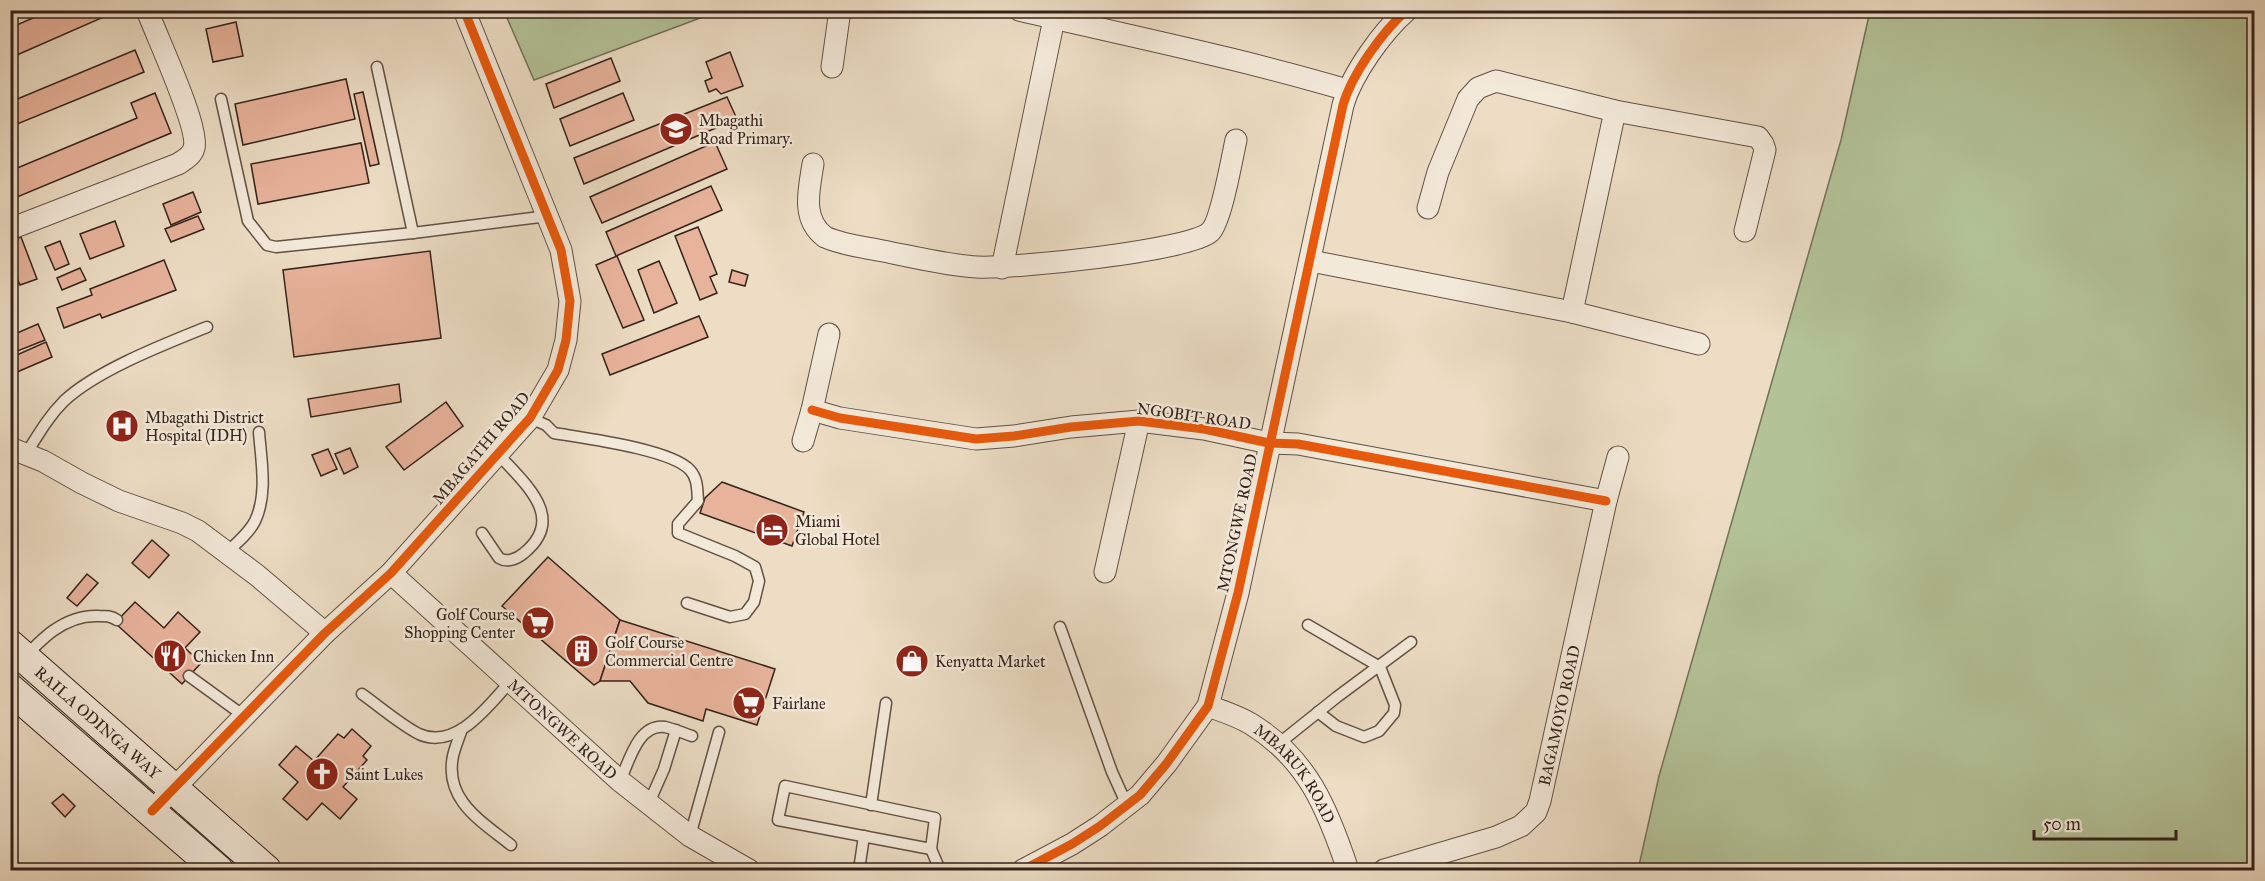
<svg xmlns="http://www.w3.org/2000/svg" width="2265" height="881" font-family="'IM FELL Great Primer',serif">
<rect width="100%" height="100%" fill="#ecddc4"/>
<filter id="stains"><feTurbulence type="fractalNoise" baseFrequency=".00333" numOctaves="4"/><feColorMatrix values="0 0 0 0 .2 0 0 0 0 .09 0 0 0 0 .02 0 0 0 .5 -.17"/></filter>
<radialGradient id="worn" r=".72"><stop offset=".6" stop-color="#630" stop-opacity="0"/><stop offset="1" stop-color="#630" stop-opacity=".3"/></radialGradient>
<!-- green -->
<g fill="#b3c297" stroke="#747259" stroke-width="1.5">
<polygon points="504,11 719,11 534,80"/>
<polygon points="1870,11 2254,11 2254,870 1638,870 1659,776 1841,140"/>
</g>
<!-- building -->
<g fill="#e8b39b" stroke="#34221b" stroke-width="1.5">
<polygon points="51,10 103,10 106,16 10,58 10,28"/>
<polygon points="236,22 243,56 213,62 206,29"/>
<polygon points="135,50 144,72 10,127 10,102"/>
<polygon points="730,52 743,86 721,94 716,89 709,92 705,81 712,78 706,62"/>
<polygon points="611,58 620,81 554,108 546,84"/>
<polygon points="346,79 355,119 243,145 235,104"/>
<polygon points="363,92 379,164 370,166 354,94"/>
<polygon points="155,93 171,133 10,200 10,171 137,118 131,103"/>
<polygon points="623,93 634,120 570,146 560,119"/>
<polygon points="727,97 737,119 584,184 574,158"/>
<polygon points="715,142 727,169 602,223 590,197"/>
<polygon points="361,143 369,183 258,204 251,164"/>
<polygon points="711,186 722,210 616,256 606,232"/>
<polygon points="193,192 201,212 171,225 163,204"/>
<polygon points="198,216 204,229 171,242 165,229"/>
<polygon points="115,221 124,246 90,259 80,234"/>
<polygon points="698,227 717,274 710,277 717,293 700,300 675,236"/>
<polygon points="21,237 37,279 20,285 10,262 10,241"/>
<polygon points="60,241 69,264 55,270 45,247"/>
<polygon points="430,251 441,338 294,357 283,270"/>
<polygon points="617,256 644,320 623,328 596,265"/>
<polygon points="164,260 176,290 102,318 100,314 64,328 57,308 92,295 90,289"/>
<polygon points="659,261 677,303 654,313 638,270"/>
<polygon points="80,268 86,280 62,290 57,278"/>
<polygon points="732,270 748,275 745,286 729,282"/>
<polygon points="699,316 708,337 610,375 602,354"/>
<polygon points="38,324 45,340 10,354 10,336"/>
<polygon points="46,342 52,357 10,375 10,358"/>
<polygon points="399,384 401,402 311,417 308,399"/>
<polygon points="446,402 463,426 404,470 386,447"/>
<polygon points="350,448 358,467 344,474 335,454"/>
<polygon points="328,449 337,469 321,476 312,455"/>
<polygon points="722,482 804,512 792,546 700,513 705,498"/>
<polygon points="152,540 169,555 149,578 132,563"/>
<polygon points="548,557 620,620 600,681 594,685 502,606"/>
<polygon points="87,574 98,583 77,606 67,598"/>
<polygon points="135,602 164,628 178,612 200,632 185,648 201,663 182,684 115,623"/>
<polygon points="620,620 775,669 757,725 706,709 703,721 648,703 630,681 600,681"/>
<polygon points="352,729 371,746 363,756 367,760 343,787 357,799 340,819 322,803 307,820 283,799 298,782 279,765 296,746 314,761 338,734 344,738"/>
<polygon points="63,794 75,806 65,817 52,803"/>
</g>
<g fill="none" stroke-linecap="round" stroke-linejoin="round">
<!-- service casing -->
<g stroke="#625145" stroke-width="13">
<g id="service">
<polyline points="377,67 413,233"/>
<polyline points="221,99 248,221 267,245 276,247 413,233 548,216"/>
<path d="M530 418 546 425 554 433C583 438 671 449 690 470 698 479 697 489 698 501L678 524V533L735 556 755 567 759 581 754 602 745 614 730 617 687 603"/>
<path d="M26 454C38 435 48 417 64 401 97 370 165 344 207 327"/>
<path d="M482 533 499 558C507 563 517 559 524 553 567 518 525 484 499 455"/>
<path d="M227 552C237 543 249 533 255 521 268 494 261 460 259 432"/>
<polyline points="1308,625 1380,667 1395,705 1394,713 1379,731 1364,737 1336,726 1318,712"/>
<polyline points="1060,627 1112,772 1127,805"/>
<path d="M10 673C35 646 60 614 99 616 107 616 111 616 117 620"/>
<polyline points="189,676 244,716"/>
<path d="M362 694C379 706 401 725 419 734 456 751 489 705 510 682"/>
<path d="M462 729C459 738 455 747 453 756 444 800 481 821 511 845"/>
<polyline points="1277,745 1337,697 1411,642"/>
<path d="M620 781C629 762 638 723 665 727 674 729 683 733 692 736"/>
<polygon points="785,786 935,818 931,849 778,820"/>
<polyline points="649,803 664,769 676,730"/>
<polyline points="871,805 886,703"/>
<polyline points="690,836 719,732"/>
<polyline points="931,849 940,870"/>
<polyline points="859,870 864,836"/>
</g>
</g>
<!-- minor casing -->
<g stroke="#625145" stroke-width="23">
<g id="minor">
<path d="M1019 10C1129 36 1239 58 1347 90"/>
<polyline points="832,67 840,10"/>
<path d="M813 164C809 190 801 219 825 237 843 245 863 247 883 251 914 257 945 265 977 267 1012 269 1189 251 1210 232 1221 222 1232 158 1236 140"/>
<polyline points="1428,208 1438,172 1468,99 1478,88 1496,81 1615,111 1758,137 1763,144 1765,150 1745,231"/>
<path d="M10 229 178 164C184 160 192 156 194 148 200 128 156 35 147 10"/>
<polyline points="1311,261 1572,312 1699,344"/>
<polyline points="1002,268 1054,19"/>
<polyline points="1572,312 1615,111"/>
<polyline points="812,410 840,418 976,439 1014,436 1071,427 1139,421 1204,429 1269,443 1298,444 1606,501"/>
<polyline points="803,441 812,410 829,334"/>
<polyline points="10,448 43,461 82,483 119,501 182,523 198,531 258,576 325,633"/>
<polyline points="1105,572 1139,421"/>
<path id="s1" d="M391 573 620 781 690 836 749 870"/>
<path id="s2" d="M1208 706C1222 711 1238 716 1251 724 1308 759 1328 810 1348 870"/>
<polyline points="152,811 325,633 391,573 530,418 558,370 566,340 570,301 561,250 464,10"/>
<path d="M1023 870 1072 844 1100 826 1140 795 1167 763 1208 706 1238 593 1343 105C1352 74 1382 32 1407 10"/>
<path id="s3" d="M1384 870 1496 837 1521 826 1536 812 1540 801 1606 501 1618 457"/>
</g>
</g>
<!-- secondary casing -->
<g stroke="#34221b" stroke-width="32">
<g id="secondary">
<path id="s4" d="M10 645 266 870"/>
<polyline points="10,689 218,870"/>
</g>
</g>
<!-- service -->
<use href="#service" stroke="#f3e9d9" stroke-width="10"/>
<!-- minor -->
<use href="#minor" stroke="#f3e9d9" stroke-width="21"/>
<!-- secondary -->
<use href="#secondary" stroke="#f3e9d9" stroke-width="30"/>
<!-- cycleway casing -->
<g stroke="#f3e9d9" stroke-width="13">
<g id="cycleway">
<polyline points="812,410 840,418 976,439 1014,436 1071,427 1139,421 1204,429 1269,443 1298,444 1606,501"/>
<polyline points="152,811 325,633 391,573 530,418 558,370 566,340 570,301 561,250 464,10"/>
<path d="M1023 870 1072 844 1100 826 1140 795 1167 763 1208 706 1238 593 1343 105C1352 74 1382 32 1407 10"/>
</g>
</g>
<!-- cycleway -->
<use href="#cycleway" stroke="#e8590c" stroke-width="9"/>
</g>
<!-- icons -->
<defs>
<g id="school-disc" transform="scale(1.725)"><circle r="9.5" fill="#8f2418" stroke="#f3e9d9"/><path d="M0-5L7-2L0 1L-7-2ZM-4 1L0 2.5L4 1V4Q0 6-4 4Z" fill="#fff"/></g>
<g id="hospital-disc" transform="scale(1.725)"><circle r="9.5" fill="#8f2418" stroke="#f3e9d9"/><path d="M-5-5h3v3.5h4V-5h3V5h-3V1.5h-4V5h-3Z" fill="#fff"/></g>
<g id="hotel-disc" transform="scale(1.725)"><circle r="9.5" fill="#8f2418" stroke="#f3e9d9"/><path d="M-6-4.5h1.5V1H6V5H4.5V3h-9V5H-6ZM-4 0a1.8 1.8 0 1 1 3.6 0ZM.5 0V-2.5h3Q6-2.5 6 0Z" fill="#fff"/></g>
<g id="supermarket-disc" transform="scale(1.725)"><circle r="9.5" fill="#8f2418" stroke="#f3e9d9"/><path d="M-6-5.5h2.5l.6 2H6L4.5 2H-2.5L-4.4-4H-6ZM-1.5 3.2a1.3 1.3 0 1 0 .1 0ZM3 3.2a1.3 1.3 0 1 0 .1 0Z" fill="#fff"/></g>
<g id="building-disc" transform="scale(1.725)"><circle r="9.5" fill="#8f2418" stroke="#f3e9d9"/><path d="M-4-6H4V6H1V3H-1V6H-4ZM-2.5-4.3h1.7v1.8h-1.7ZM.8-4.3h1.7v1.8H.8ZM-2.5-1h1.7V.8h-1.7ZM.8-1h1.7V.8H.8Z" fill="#fff"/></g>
<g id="restaurant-disc" transform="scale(1.725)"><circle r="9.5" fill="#8f2418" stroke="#f3e9d9"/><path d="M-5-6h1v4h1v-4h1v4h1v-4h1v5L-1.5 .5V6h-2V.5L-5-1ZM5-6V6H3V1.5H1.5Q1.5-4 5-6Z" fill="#fff"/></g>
<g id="shop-disc" transform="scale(1.725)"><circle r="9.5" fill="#8f2418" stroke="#f3e9d9"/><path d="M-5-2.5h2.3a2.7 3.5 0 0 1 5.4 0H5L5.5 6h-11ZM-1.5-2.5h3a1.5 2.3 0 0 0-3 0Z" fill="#fff"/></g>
<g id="church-disc" transform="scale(1.725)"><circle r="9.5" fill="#8f2418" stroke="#f3e9d9"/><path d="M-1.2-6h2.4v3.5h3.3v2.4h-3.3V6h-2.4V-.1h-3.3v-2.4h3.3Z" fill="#fff"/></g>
</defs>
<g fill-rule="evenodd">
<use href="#school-disc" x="676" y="129"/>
<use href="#hospital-disc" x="122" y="426"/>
<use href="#hotel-disc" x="772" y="530"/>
<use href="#supermarket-disc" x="538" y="623"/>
<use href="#building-disc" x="582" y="651"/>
<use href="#restaurant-disc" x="170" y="656"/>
<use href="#shop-disc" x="912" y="661"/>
<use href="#supermarket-disc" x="749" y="703"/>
<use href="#church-disc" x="322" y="774"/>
</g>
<g text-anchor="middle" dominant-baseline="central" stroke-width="5" stroke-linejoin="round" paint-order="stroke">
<!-- poi labels -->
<g font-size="16" fill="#34221b" stroke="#f3e9d9" text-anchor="start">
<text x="699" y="120">Mbagathi<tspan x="699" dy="18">Road Primary.</tspan></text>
<text x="145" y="417">Mbagathi District<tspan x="145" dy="18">Hospital (IDH)</tspan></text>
<text x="795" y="521">Miami<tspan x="795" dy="18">Global Hotel</tspan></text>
<text x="515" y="614" text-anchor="end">Golf Course<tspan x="515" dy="18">Shopping Center</tspan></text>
<text x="605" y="642">Golf Course<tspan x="605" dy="18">Commercial Centre</tspan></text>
<text x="193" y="656">Chicken Inn</text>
<text x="935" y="661">Kenyatta Market</text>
<text x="772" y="703">Fairlane</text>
<text x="345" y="774">Saint Lukes</text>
</g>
<!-- street labels -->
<g font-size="16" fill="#34221b" stroke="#f3e9d9">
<text transform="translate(1194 416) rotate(8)">NGOBIT ROAD</text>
<text transform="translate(481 448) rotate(-50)">MBAGATHI ROAD</text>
<text transform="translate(1237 523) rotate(-78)">MTONGWE ROAD</text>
<text stroke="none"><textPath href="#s3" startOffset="264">BAGAMOYO ROAD</textPath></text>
<text stroke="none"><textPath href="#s4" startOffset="117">RAILA ODINGA WAY</textPath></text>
<text stroke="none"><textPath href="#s1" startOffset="232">MTONGWE ROAD</textPath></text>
<text stroke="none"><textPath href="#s2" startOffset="114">MBARUK ROAD</textPath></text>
</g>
</g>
<!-- margin -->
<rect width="2265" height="881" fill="none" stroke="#ecddc4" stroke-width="36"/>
<rect x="12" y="12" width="2241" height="857" fill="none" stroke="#34221b" stroke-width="3"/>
<rect x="18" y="18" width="2229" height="845" fill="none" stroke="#34221b" stroke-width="1.5"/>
<!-- scale -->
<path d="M2034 830v9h142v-9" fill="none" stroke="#34221b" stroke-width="3"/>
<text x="2043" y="830" font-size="18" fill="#34221b" stroke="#f3e9d9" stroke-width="4.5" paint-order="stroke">50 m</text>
<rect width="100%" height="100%" filter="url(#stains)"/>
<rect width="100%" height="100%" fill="url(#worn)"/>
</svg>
